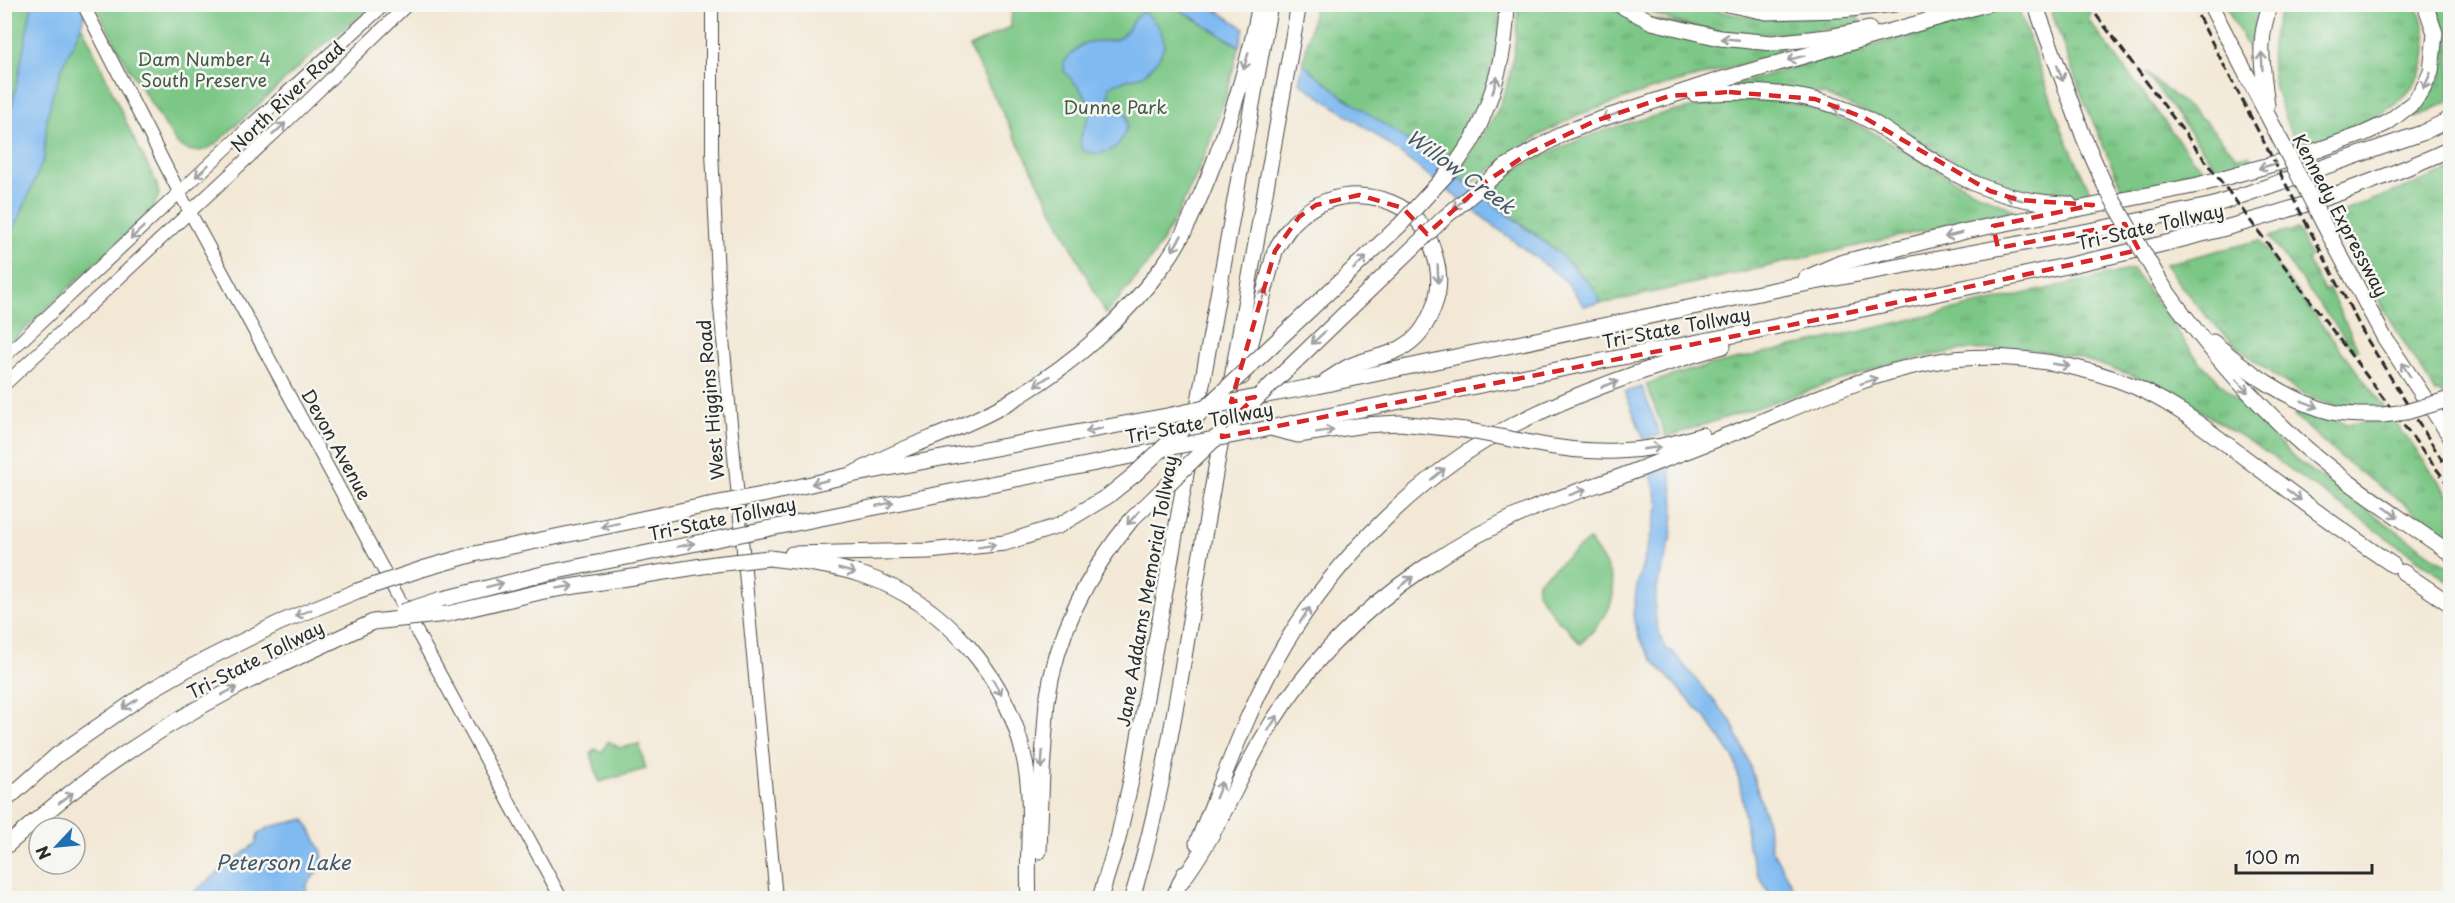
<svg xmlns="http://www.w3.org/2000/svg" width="2455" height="903" font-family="'Playpen Sans',sans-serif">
<defs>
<pattern id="grass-tufts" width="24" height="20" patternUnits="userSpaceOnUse" patternTransform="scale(1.5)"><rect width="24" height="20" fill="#7bc786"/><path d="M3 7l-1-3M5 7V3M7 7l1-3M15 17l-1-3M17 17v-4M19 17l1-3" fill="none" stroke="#65a26e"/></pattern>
</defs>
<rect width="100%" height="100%" fill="#f6f6f2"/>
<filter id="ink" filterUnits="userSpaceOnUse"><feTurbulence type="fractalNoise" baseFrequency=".0167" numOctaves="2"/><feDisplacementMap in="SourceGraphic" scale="12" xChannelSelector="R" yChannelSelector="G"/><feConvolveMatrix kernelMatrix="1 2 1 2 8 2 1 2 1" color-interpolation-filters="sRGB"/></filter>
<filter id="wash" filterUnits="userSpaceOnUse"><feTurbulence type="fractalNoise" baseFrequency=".008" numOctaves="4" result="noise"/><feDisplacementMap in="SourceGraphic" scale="24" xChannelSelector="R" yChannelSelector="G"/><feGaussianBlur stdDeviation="1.35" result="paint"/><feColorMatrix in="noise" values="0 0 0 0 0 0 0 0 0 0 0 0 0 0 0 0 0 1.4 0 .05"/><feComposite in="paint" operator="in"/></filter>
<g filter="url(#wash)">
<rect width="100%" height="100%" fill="#f3e8d5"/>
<!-- grass -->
<g fill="url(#grass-tufts)" stroke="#537958" stroke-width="1.5">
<path d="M1315 5H1500C1501 65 1479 118 1443 166L1344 97 1303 64Z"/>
<path d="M1518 5H1607L1620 12 1782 47 1784 53 1653 89 1578 115 1540 135 1469 185 1455 174C1469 155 1485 135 1496 113 1513 81 1516 40 1518 5Z"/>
<path d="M1634 5H1695L1732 14 1765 18 1857 16 1862 24C1806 34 1751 39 1695 27 1674 23 1654 13 1634 5Z"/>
<polygon points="2017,5 2063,132 2092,196 2051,199 2022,194 1980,179 1896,125 1825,95 1736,87 1735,84"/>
<polygon points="2049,5 2085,5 2090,12 2089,21 2193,160 2212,175 2123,192 2082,96"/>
<polygon points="2225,5 2266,5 2257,35 2254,58"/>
<path d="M2283 5H2417C2455 98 2367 123 2299 148 2274 99 2260 58 2283 5Z"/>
<polygon points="2437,5 2450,5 2450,101 2415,118 2412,113 2442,76 2443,33"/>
<polygon points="2145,72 2206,122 2237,157 2249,155 2255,162 2220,173"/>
<path d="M1744 100 1780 101 1808 107 1865 128 1975 192 2015 210 1611 302 1600 303C1583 262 1517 222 1481 194 1549 140 1659 109 1744 100Z"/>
<polygon points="2450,170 2450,392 2442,395 2439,391 2436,393 2388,317 2341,229 2343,227 2337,214"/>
<polygon points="2297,229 2311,257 2307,260 2324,291 2329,289 2358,349 2354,350 2269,237"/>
<path d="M2260 240 2277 266 2385 408C2370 408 2354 409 2339 407 2322 404 2303 393 2289 385 2238 353 2199 313 2165 264Z"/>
<polygon points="2133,269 2198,360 2297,461 2450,568 2450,582 2258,447 2196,408 2132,375 2076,357 2028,349 1962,350 1894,363 1666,437 1646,384 1691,370"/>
<polygon points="2298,411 2348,424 2394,420 2450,497 2450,538 2341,458 2294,415"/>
</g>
<!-- park -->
<g fill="#7bc786" stroke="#537958" stroke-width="1.5">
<path d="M1012 4 1173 5 1239 46C1222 119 1195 189 1155 253 1141 274 1122 294 1106 314L969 47 1011 27Z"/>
<polygon points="5,5 70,5 90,42 132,135 156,182 159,195 152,210 5,348"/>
<path d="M95 5H375L316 51 218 142C204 153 192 155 177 144L128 67Z"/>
<path d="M1589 540C1624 587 1621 604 1580 644L1567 627 1558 621 1537 592 1538 581Z"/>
<polygon points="608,741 620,748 639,744 646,769 599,782 591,754 595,749 602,752"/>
</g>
<!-- water -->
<g fill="#7fbaf1" stroke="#55728e" stroke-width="1.5">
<polygon points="32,5 87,5 81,26 64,63 54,90 47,117 44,158 18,221 5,241 5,136 18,78"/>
<polygon points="1173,5 1209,5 1244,28 1239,46"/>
<path d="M1140 13H1146C1163 29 1172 44 1154 64 1150 69 1146 74 1140 76 1129 80 1120 80 1109 87V97C1115 102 1123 107 1126 114 1132 128 1119 149 1105 152 1097 155 1090 153 1082 150 1074 132 1097 118 1088 101 1083 90 1071 80 1064 71V62C1070 56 1078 46 1085 43 1096 39 1109 44 1119 38 1129 32 1131 20 1140 13Z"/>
<polygon points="1303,64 1344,97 1432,157 1560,254 1594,288 1600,303 1584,306 1566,281 1373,133 1299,82"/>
<polygon points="1642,387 1660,435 1644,439 1625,392"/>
<path d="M1669 465C1673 487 1676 507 1672 530 1665 580 1641 595 1665 648L1672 651 1731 721 1748 760 1766 818 1771 848 1799 898H1773L1759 877 1748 846 1743 801 1735 760 1706 718 1653 661 1639 638 1633 615 1637 586 1659 505 1651 473Z"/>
<polygon points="305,819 322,852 323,864 306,886 307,898 186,898 256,843 258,834 269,827"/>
</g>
</g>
<g filter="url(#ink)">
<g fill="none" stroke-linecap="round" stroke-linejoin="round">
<!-- major casing -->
<g stroke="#494744" stroke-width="14">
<g id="major">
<polyline points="83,4 179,192 561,898"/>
<polyline points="712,4 712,151 719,297 776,898"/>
<polyline points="4,357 247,129 385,4"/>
<polyline points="4,385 281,127 408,4"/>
</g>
</g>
<!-- highway casing -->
<g stroke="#494744" stroke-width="17">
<g id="highway">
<polyline points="1618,4 1652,22 1720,38 1772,43 1828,37 1869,29"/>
<polyline points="1727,4 1766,12 1841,10 1895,4"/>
<polyline points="2035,4 2084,138 2106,188"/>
<polyline points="2210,4 2284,147"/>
<path d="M1695 94C1753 90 1812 91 1865 118 1880 126 1894 136 1908 145 1965 181 1999 202 2069 204"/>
<path d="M2267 106C2263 70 2256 39 2271 4"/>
<path d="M1473 139C1494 95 1506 53 1507 4"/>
<polyline points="1505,167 1564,133 1595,121 1716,81 1986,4"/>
<polyline points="2330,236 2384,337 2450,436"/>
<polyline points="1806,278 1840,263 1966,231 2198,185 2298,157 2363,134 2387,123 2414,102 2423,89 2431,72 2435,33 2425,4"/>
<path d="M2161 283C2203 344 2251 399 2306 448 2351 487 2402 519 2450 553"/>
<path d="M2213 342C2248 371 2287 401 2332 412 2349 416 2366 415 2383 415"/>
<path d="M1242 377 1275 251C1282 239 1288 227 1299 218 1331 187 1388 189 1418 221 1426 229 1431 242 1434 253 1440 271 1441 288 1434 306 1429 320 1422 334 1409 343 1391 357 1369 357 1350 366 1342 370 1334 376 1327 380"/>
<polyline points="1256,397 1317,386 1783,288 2099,229 2214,205 2422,133 2450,119"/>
<polyline points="1274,429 1298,435 1364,425 1400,423 1465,430"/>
<path d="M1251 432C1489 381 1730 338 1968 287 2132 252 2297 219 2450 149"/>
<path d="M1531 443C1590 455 1645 455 1702 435"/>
<path d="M851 475C867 467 883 458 900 451 940 434 982 420 1019 396 1075 362 1127 316 1165 263 1184 237 1196 207 1208 178 1230 122 1249 64 1260 4"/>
<polyline points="762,495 851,475 1172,415"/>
<polyline points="766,529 1166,449"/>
<polyline points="792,554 929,551 1005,543 1058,526 1108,496 1134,475"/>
<path d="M769 558C800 562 832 565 863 575 945 603 1009 677 1025 762 1034 807 1026 853 1029 898"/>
<polyline points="422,569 474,554 708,505"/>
<polyline points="2403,572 2450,604"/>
<polyline points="439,600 547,573 712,540"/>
<polyline points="447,614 544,591 715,564"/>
<polyline points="4,802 57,755 151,690 191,667 279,623 357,591"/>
<path d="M1197 843C1225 776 1248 707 1285 644 1337 557 1424 470 1515 424 1578 392 1654 366 1723 346"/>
<path d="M4 848C73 786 151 732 233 689 279 665 326 644 373 622"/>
<polyline points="1039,851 1042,772 1047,701"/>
<path d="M1181 882C1214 839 1234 788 1261 741 1280 707 1305 674 1331 646 1387 588 1458 540 1532 509 1561 496 1592 487 1622 476 1659 462 1696 447 1733 433 1796 408 1860 376 1928 363 1990 351 2058 359 2118 380 2172 399 2215 436 2261 470 2304 503 2348 535 2393 565"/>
<polyline points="1100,898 1118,839 1132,776 1270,4"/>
<path d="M1132 898C1168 780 1183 657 1204 536 1235 358 1267 182 1299 4"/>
<polyline points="1173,898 1184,874"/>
</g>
</g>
<!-- major -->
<use href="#major" stroke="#fff" stroke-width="12"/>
<!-- highway -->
<use href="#highway" stroke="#fff" stroke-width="15"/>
<!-- rail -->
<g stroke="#2b2b2b" stroke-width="3" stroke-dasharray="9 4.5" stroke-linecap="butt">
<polyline points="2088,4 2450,487"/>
<polyline points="2192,4 2365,336 2450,473"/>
</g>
<!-- highway-bridge casing -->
<g stroke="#494744" stroke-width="17" stroke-linecap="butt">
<g id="highway-bridge">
<polyline points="2284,147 2330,236"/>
<polyline points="2106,188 2161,283"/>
<polyline points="1172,415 1256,397"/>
<polyline points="2383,415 2406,412 2450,399"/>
<polyline points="1465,430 1531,443"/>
<polyline points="1167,448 1251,432"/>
<polyline points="1134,475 1400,225 1456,164 1473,139"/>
<polyline points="708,505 762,495"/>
<polyline points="712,540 766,529"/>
<polyline points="715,564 769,558"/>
<polyline points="357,591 422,569"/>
<polyline points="402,612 439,600"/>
<polyline points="373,622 447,614"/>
<path d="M1047 701C1057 633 1088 572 1132 519L1445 217 1505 167"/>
</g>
</g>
<!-- highway-bridge -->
<use href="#highway-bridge" stroke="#fff" stroke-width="15"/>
</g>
<!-- one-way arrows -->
<defs><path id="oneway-shaft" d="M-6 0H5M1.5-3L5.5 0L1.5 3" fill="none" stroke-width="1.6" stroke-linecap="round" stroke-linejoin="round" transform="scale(1.5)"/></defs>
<g stroke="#a0a0a0">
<use href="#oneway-shaft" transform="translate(1730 39) rotate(-175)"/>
<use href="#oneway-shaft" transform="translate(1796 58) rotate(165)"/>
<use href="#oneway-shaft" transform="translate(1246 61) rotate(106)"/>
<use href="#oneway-shaft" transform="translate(2262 61) rotate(-93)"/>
<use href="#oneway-shaft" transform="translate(2060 73) rotate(70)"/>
<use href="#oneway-shaft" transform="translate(2427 81) rotate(114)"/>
<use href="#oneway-shaft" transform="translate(1495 85) rotate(-73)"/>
<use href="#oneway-shaft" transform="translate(1841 109) rotate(-159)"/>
<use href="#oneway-shaft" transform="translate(1610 116) rotate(162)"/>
<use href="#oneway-shaft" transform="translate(279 129) rotate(-43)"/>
<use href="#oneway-shaft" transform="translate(2267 166) rotate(164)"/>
<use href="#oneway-shaft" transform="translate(202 171) rotate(137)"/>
<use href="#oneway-shaft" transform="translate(2014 198) rotate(-165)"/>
<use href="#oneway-shaft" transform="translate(1460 203) rotate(139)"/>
<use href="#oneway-shaft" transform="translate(137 233) rotate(137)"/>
<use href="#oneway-shaft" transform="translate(1953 235) rotate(166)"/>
<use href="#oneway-shaft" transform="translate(1177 243) rotate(121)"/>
<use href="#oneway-shaft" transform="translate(1360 263) rotate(-43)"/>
<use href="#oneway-shaft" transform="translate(1438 274) rotate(88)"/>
<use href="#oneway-shaft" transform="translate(1263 297) rotate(-75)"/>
<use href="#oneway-shaft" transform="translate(1318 338) rotate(137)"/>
<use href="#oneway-shaft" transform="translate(2061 365) rotate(8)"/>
<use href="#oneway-shaft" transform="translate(2406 370) rotate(-123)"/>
<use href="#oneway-shaft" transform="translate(1042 381) rotate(146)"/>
<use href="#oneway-shaft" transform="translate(1869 381) rotate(-19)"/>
<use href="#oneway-shaft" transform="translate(1610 384) rotate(-19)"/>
<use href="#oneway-shaft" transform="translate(2242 386) rotate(47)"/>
<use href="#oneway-shaft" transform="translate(2310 404) rotate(21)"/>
<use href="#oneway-shaft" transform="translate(1094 430) rotate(169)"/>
<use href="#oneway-shaft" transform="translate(1325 431) rotate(-9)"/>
<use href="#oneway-shaft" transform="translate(1652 448) rotate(-8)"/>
<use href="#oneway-shaft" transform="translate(1438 474) rotate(-39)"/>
<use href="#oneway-shaft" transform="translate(820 482) rotate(167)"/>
<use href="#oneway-shaft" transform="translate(1578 492) rotate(-20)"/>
<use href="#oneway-shaft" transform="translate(2294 495) rotate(37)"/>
<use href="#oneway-shaft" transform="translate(885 504) rotate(-12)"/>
<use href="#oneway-shaft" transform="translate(2391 512) rotate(35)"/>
<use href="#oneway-shaft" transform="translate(1133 518) rotate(132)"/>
<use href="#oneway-shaft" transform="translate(610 525) rotate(168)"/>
<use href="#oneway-shaft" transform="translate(686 545) rotate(-12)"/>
<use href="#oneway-shaft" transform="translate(987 546) rotate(-9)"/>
<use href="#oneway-shaft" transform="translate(847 571) rotate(15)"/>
<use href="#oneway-shaft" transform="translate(1406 582) rotate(-37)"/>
<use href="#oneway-shaft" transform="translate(495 585) rotate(-14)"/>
<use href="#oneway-shaft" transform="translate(565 587) rotate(-9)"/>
<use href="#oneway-shaft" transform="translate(303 613) rotate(158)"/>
<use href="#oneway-shaft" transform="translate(1305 615) rotate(-56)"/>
<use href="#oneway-shaft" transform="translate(997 687) rotate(61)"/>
<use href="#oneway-shaft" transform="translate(229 691) rotate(-28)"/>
<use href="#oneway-shaft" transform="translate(130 704) rotate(147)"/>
<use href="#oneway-shaft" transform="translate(1273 723) rotate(-57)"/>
<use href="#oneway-shaft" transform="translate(1042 760) rotate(94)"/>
<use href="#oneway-shaft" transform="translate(1219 790) rotate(-68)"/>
<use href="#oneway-shaft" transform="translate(66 798) rotate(-37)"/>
</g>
</g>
<!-- marked area -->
<path fill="none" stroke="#d62828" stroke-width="4.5" stroke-dasharray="12 8" stroke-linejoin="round" d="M1729 92 1815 99 1865 118 1990 191 2019 200 2093 205 1993 226 1998 248 2125 224 2139 250 1806 322 1222 437 1223 428 1255 397 1231 402 1275 251 1299 217 1316 205 1359 195 1403 208 1427 234 1484 183 1529 153 1595 121 1669 96Z"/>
<g text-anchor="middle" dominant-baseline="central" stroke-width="5" stroke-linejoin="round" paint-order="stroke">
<!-- park labels -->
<g font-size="18" fill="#435a46" stroke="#f6f6f2">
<text x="204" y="58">Dam Number 4<tspan x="204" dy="21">South Preserve</tspan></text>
<text x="1115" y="106">Dunne Park</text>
</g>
<!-- street labels -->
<g font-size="18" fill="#2b2b2b" stroke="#f6f6f2">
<text transform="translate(287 96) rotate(-44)">North River Road</text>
<text transform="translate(2341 215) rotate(62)">Kennedy Expressway</text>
<text transform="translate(2150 226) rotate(-13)">Tri-State Tollway</text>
<text transform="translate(1676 327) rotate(-11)">Tri-State Tollway</text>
<text transform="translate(710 400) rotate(-95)">West Higgins Road</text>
<text transform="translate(1199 422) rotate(-11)">Tri-State Tollway</text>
<text transform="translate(337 444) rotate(61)">Devon Avenue</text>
<text transform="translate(722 518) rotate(-12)">Tri-State Tollway</text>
<text transform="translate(1146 591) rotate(-80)">Jane Addams Memorial Tollway</text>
<text transform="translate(255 659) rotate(-27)">Tri-State Tollway</text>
</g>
<!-- water labels -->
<g font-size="20" font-style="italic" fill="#445666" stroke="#f6f6f2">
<text transform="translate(1461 171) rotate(36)">Willow Creek</text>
<text x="283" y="862">Peterson Lake</text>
</g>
</g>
<!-- margin -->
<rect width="2455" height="903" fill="none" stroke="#f6f6f2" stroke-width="24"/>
<!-- north arrow -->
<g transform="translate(57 846) rotate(244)"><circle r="28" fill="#f6f6f2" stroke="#a5a5a2" stroke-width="1.5"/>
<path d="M0-4.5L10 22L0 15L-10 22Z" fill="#1f6fb2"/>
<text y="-9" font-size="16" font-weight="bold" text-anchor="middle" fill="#2b2b2b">N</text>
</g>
<!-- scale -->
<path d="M2236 864v9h136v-9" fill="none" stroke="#2b2b2b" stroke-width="3"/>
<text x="2245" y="864" font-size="18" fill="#2b2b2b" stroke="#f6f6f2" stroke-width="4.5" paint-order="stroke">100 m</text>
</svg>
